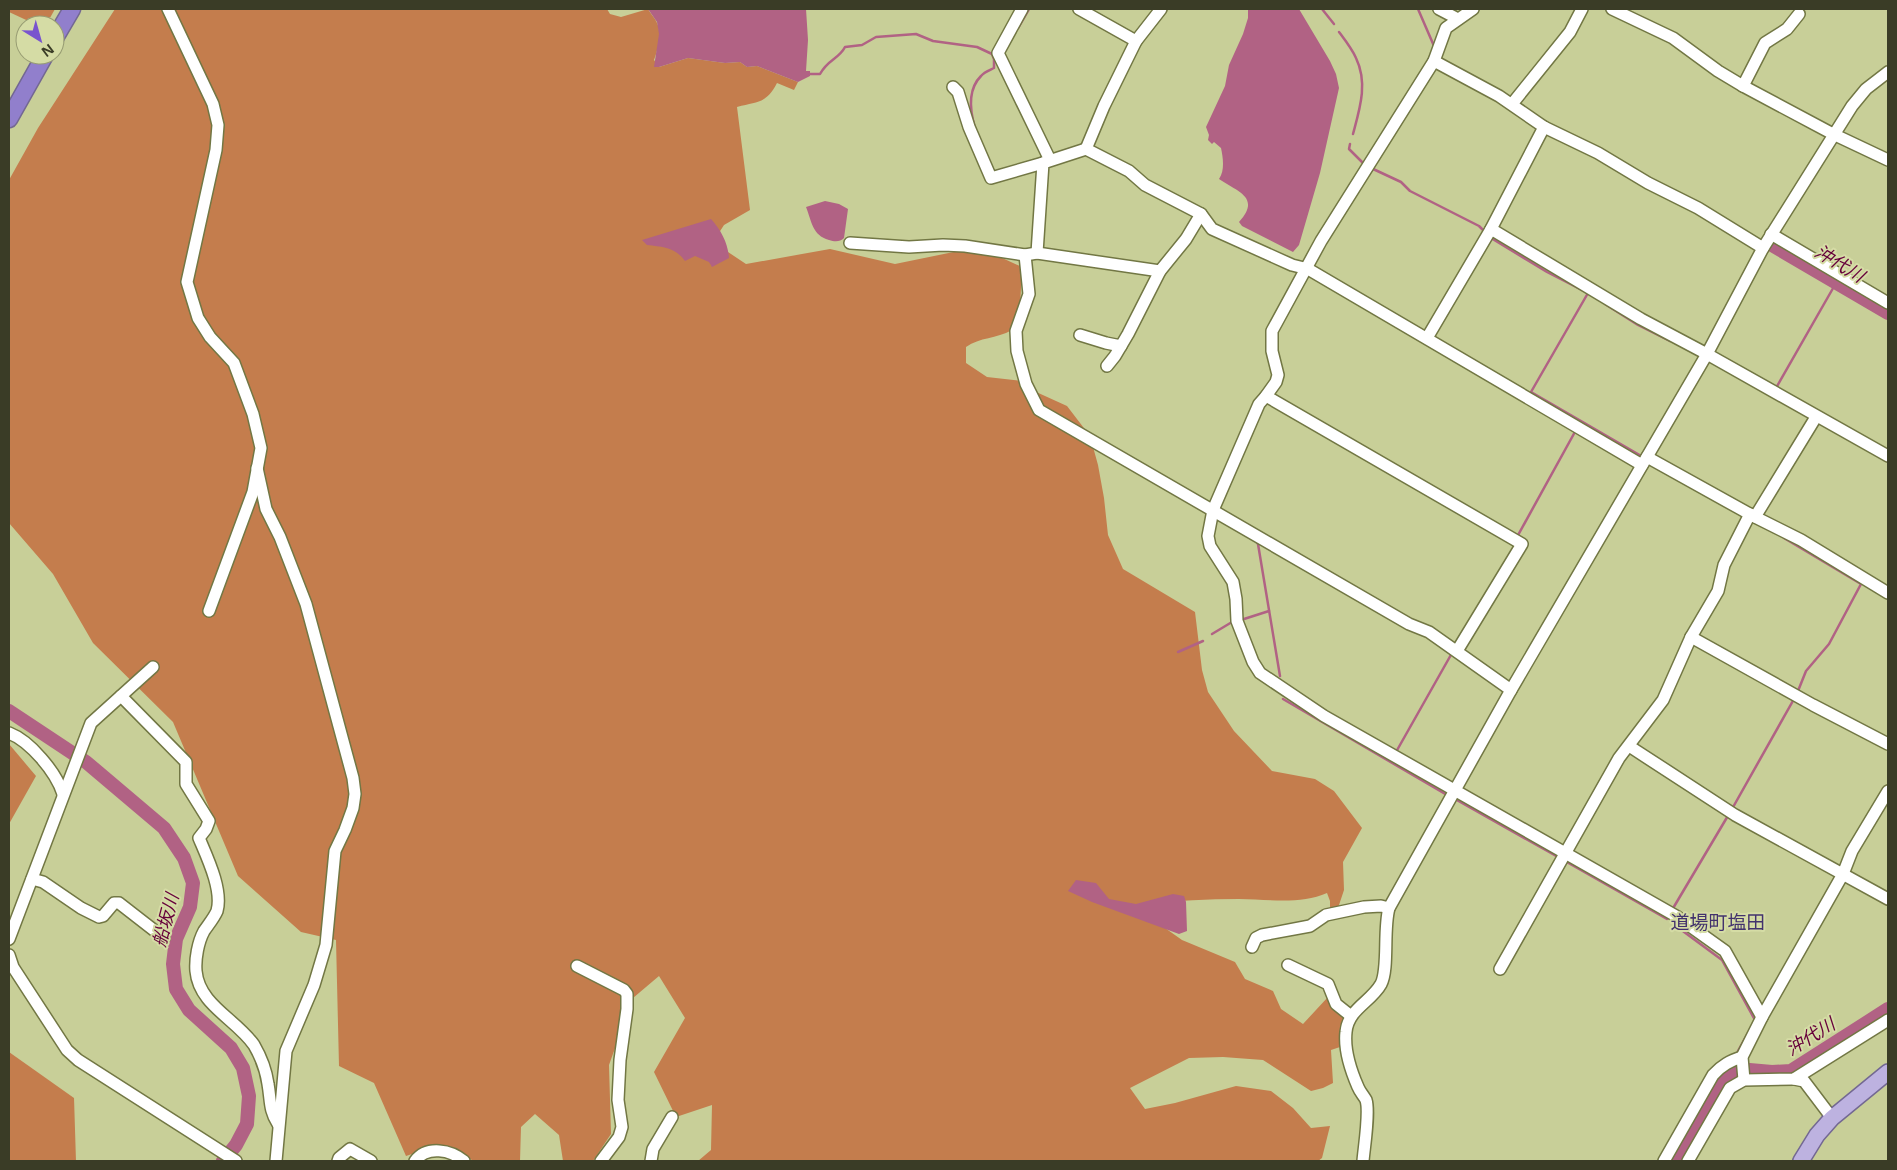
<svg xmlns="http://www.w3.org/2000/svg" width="1897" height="1170" font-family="'Noto Sans','Noto Sans JP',sans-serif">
<rect width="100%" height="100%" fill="#c8cf98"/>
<!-- forest -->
<g fill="#c47d4d">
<polygon points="9,9 55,9 46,25 37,25 9,12"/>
<path d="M115 9H607L610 14 621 17 648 9C650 13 655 18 657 23 662 34 658 49 654 60L659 67 688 58 725 63 740 62 747 67 757 66 798 82 794 90 777 83C766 104 758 101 737 107L750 210 724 225 713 242 746 264 830 249 895 264 978 247 1022 267 1020 307 1012 330C996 339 980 337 966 347V363L987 377 1022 381 1034 391 1067 406 1090 436 1098 465 1104 498 1108 535 1123 569 1195 612 1202 670 1208 692 1234 731 1272 771 1315 779 1334 791 1362 828 1343 862 1344 890 1337 911H1330V901L1327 893C1300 905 1267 899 1239 899 1208 899 1177 901 1147 903L1148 916 1182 940 1235 962 1245 979 1273 991 1281 1009 1303 1024 1328 997 1348 1017 1343 1046 1331 1050 1333 1083 1323 1088 1311 1091 1263 1060 1223 1057 1189 1058 1130 1088 1145 1109 1175 1103 1236 1086 1271 1091 1293 1108 1311 1128 1330 1126 1322 1158 1318 1161H698L711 1150 712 1105 676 1117 654 1072 685 1018 659 976 633 998 609 1065 611 1134 593 1161H563L559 1135 535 1114 521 1127 520 1161 472 1160 439 1145 406 1156 374 1083 339 1066 336 940 301 932 238 876 173 722 93 643 53 574 9 523V180L38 128Z"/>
<polygon points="9,744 36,776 9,824"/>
<polygon points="9,1052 74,1098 76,1161 9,1161"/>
</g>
<!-- water -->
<g fill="#b16284">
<polygon points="648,9 806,9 808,40 806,71 810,71 810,76 798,82 757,66 747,67 740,62 725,63 688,58 659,67 654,67 659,34 657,22"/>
<path d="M1248 9H1299L1330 61 1336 74 1339 88 1320 173 1299 245 1293 252 1242 226 1239 222C1262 197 1236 191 1219 179 1225 170 1223 158 1221 148L1214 142 1212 144 1208 140 1209 135 1206 127 1225 86 1229 65 1243 34 1248 18Z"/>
<path d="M825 201 839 204 848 209 844 238C840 242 835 242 829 240 812 235 812 222 806 207Z"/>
<path d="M711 219C721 230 728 243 729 258L712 267 709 262 695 256 685 261C675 247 663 247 647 245L642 240Z"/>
<polygon points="1076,880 1096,883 1109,899 1136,904 1173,894 1184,896 1186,902 1187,931 1179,934 1092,902 1068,891"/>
</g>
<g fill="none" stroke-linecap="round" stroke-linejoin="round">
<!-- stream -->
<g stroke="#b16284" stroke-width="2.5">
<polyline points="1322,9 1334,24"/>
<polyline points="1418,9 1434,46"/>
<polyline points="1018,28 1029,9"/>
<path d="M1339 32C1345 40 1352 49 1356 58 1368 83 1360 108 1353 134"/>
<path d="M810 74H820C828 59 839 59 845 47L862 45 876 37 916 34 933 41 977 47 992 54 994 59"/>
<path d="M975 128C970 111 967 90 981 76 984 72 990 70 994 68V60"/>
<polyline points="1350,144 1349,149 1364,164"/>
<polyline points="1371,168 1401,182 1410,191 1479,226 1485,232"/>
<polyline points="1491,238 1547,272 1582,290"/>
<polyline points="1588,293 1531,392 1643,457"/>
<polyline points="1605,304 1638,325 1670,341"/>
<polyline points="1776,388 1836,283"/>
<polyline points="1517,537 1576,430"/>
<polyline points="1784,538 1861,584 1829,644 1806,671 1798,691"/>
<polyline points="1255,540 1258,544 1280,676"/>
<polyline points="1244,619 1269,611"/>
<polyline points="1212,634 1232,622"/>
<polyline points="1178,652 1203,641"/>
<polyline points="1283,699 1447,795"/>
<polyline points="1396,752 1452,653"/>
<polyline points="1455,799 1558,857"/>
<polyline points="1732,809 1794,699"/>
<polyline points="1565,861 1667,919"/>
<polyline points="1672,910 1729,814"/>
<polyline points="1676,926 1722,960 1755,1020"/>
<polyline points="1738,1055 1738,1051 1748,1033"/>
</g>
<!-- river -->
<g stroke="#b16284" stroke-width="14">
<polyline points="1772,245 1888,313"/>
<polyline points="9,711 86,762 164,828 184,858 193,883 190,907 176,939 173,964 176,989 189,1010 231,1048 243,1068 249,1096 247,1124 236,1145 223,1161"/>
<polyline points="1676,1161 1723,1079 1738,1069 1772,1072 1791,1071 1888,1009"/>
</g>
<!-- minor casing -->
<g stroke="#727744" stroke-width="14">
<g id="minor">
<polyline points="168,9 213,104 218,125 216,150 187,282 198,318 210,337 234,363 253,414 261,448 253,492 209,611"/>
<polyline points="1022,9 998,53 1050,160"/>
<polyline points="1079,9 1136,41"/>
<polyline points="1439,9 1458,19"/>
<polyline points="1473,9 1446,28 1434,61 1321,241 1272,331 1272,351 1278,375 1276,382 1266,396 1259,404 1213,510 1208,536 1210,546 1233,582 1236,599 1237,621 1253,662 1260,673 1324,716 1676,916 1725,951 1762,1017"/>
<polyline points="1612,9 1673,38 1718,71 1743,86 1833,134 1888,160"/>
<polyline points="1434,61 1499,96 1544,127 1598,153 1648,183 1698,208 1763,248"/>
<polyline points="1743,86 1765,43 1787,29 1799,14"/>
<polyline points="953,87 958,92 969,127 991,178 1043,163"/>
<polyline points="1512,104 1570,32 1582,9"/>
<polyline points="1086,149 1104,106 1136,41 1161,9"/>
<polyline points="1491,229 1641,319 1707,354 1888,456"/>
<polyline points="1771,234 1888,303"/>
<polyline points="850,243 909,247 943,245 965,246 1025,255"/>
<polyline points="1037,253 1160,271"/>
<polyline points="1080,335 1106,343 1121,346"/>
<polyline points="1427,338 1491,229 1544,127"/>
<polyline points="1107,366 1115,356 1128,334 1160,271 1186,239 1201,214"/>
<polyline points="1266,396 1522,544 1457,651"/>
<polyline points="1647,457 1755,517 1801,540 1888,593"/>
<polyline points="257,468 266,509 280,537 306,604 353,778 355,794 353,808 345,830 335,851 326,945 314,985 286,1051 276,1161"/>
<polyline points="1755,517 1816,417"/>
<polyline points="1691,637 1813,705 1888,744"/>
<polyline points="1511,690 1429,632 1409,624 1039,410 1026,384 1017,351 1016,331 1029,294 1025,255 1037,253 1043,163 1086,149 1129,171 1145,185 1201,214 1212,229 1292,265 1308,269 1642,465"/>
<path d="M121 696 186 762V784L209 821 206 829 199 838C207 857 223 890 217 911 214 918 208 925 204 931 198 942 195 959 196 971 199 1005 236 1019 254 1045 261 1057 266 1070 268 1084 271 1101 269 1110 278 1124"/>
<path d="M9 733C30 741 56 772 63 794"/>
<polyline points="1629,746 1735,815 1888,899"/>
<polyline points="32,879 43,882 81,908 99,917 103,916 114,903 119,903 164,938"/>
<polyline points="9,939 91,723 153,667"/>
<polyline points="1252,947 1256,938 1262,935 1310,926 1326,915 1364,907 1381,906 1389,908"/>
<polyline points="9,955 13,967 67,1050 78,1060 236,1161"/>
<polyline points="1288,965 1328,984 1336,1004 1351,1016"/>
<polyline points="577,966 624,990 627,994 627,1009 620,1060 618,1100 622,1127 619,1137 601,1161"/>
<polyline points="1500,969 1619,758 1663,700 1691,637 1718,591 1724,565 1750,514"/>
<polyline points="1794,1079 1804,1081 1832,1118"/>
<polyline points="1744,1080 1742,1057 1762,1017 1843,874 1852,851 1888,791"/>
<polyline points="338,1161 339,1158 350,1149 371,1161"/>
<path d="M415 1161C427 1145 451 1150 464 1161"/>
<polyline points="651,1161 653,1149 672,1117"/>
<path d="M1363 1161C1364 1148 1370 1112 1366 1100 1364 1096 1360 1092 1358 1087 1351 1071 1344 1050 1346 1032 1348 1009 1371 1002 1381 984 1389 969 1383 929 1389 908L1511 690 1707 354 1763 248 1852 106 1866 89 1888 72"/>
<path d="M1664 1161 1713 1075C1722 1065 1730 1061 1742 1057"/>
<polyline points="1688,1161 1730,1088 1744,1080 1794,1079 1888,1020"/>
</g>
</g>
<!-- major casing -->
<g stroke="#736892" stroke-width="18">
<polyline id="major" points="1801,1161 1817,1135 1832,1118 1888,1072"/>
</g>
<!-- highway casing -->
<g stroke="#736892" stroke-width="19">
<g id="highway">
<polyline points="55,38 72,9"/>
<polyline points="9,119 45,55"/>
</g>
</g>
<!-- minor -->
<use href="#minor" stroke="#fff" stroke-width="11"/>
<!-- major -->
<use href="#major" stroke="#bdb2e0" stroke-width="15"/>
<!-- highway -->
<use href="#highway" stroke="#917fcc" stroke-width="16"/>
</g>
<g text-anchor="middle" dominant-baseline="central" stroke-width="4" stroke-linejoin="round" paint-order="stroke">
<!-- water labels -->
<g font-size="18" font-style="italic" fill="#66003b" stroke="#d5dca5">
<text transform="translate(1840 263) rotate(31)">沖代川</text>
<text transform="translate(165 920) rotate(-75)">船坂川</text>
<text transform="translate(1810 1036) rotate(-32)">沖代川</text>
</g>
<!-- quarter labels -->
<g font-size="19" fill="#42326d" stroke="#d5dca5">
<text x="1718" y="922">道場町塩田</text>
</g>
</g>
<!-- border -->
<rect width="1897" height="1170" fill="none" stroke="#3a3c26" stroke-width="20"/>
<!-- north arrow -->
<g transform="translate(40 40) rotate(143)"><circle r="24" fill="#d5dca5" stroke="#979c72"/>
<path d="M0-4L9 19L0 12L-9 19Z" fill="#7954ce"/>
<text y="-8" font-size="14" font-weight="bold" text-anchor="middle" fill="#3a3c26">N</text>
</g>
</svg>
